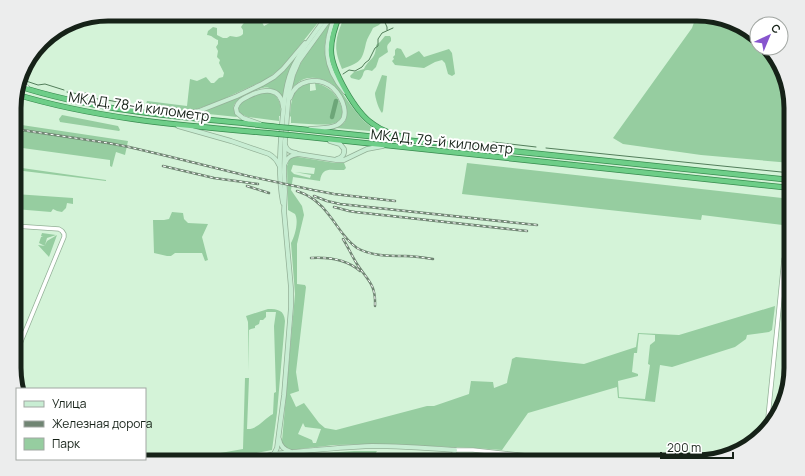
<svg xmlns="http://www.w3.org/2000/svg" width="805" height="476" font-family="Manrope,sans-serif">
<rect width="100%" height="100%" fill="#d4f3d8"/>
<!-- green -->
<g fill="#96cda0" fill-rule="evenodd">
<path d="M243 14H258L264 26 286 14H325L288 60 280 69 267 79 217 102 194 110 181 111 156 108 146 104 147 101 187 106 190 79 197 81 206 77 211 83H214L219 78 223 77 224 73 219 63 220 60 217 57 218 51 216 47 218 44V40C214 39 212 35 207 35L208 31 213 27 217 28V35L223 38H227L230 36C235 37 239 38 243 34V30L241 27 243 24 245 22 243 21Z"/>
<path d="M346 14H389L379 25 373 28C371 33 367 38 366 43 362 62 360 62 342 69 340 64 338 59 337 54 334 40 340 26 346 14Z"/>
<polygon points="391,14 433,14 416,16 403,22 396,22 393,18"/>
<polygon points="697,14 744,27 757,39 757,48 766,48 778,61 791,101 791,163 701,155 623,144 613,138 692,28"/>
<path d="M330 22H331C326 34 323 46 326 58 329 76 352 109 365 122 370 126 375 130 381 132L336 128C339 126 342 125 344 123 353 111 340 89 329 82 321 78 310 76 302 80 298 82 295 85 292 88 297 62 314 42 330 22Z"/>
<path d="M385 36H390L391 38V41C386 46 387 46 388 52L379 58 376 67 372 71C360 67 366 76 359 80L351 78 350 76 354 72 364 69C369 58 376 60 376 45L380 42Z"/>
<polygon points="397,48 401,49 406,58 419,51 424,57 449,49 452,53 455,74 452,76 448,74 445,63 442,60 435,62 424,68 395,65 392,61 394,59 393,57 395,55 395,50"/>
<path d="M297 55C289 70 285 84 283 100 280 96 277 91 272 89 270 88 266 87 263 88 256 89 237 98 234 105 233 110 235 113 237 117L199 113 237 98 269 82 282 72Z"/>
<path d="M382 75 387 76 383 111 382 113C379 110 375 98 375 93Z"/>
<path d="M309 83 310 84V91L316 90 315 83C320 84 325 86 329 89 338 95 349 115 337 122 329 127 301 123 291 123V117L290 116C291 102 292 87 309 83Z"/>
<path d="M259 93C262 93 267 92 270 93 280 95 281 107 281 116H279V121L248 117 243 115 239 112 238 106 242 101Z"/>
<polygon points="62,115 118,126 120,130 119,131 60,122 59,119"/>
<polygon points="15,124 128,141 125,155 116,152 112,167 110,166 110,160 15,147"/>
<path d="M293 157H298L335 163H344L346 168 344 170C333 171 322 165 320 181L293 177 291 190 302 206 304 215 297 244V284L305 285 306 287 296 372 299 391 290 394 296 407 304 403 319 423 325 428 336 430 427 406H434L469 394 471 381 493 382 494 388 507 383C508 375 511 367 512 359L516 357 584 364 636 347 638 333 679 335 775 306 772 330 769 332 747 335 746 339 735 347 672 367 660 365 655 402 618 398 617 387 528 413 502 450 475 448 376 444 334 445 291 450 286 449 282 444V441L295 294 291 243C295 236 299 221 295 214L288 210 287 166 289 160ZM293 165 315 168 314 174 295 172 311 175 310 178 294 174 291 171ZM639 334 655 335V341L650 345 648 364 650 365 645 399 619 397 618 381 638 376V374L632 372 634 353H637ZM303 423 305 427 321 429 316 443H313L312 440 298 434Z"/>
<polygon points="467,163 791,199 791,226 702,215 701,220 462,194"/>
<polygon points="15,167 106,180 106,181 15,170"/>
<polygon points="15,194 73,198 73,204 67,203 66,208 62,212 57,211 53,209 51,212 15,209"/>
<polygon points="172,212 183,213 184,219 188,223 208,224 202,237 208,260 205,261 202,253 175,253 171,256 167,256 154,253 153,220 164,220 169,219"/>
<polygon points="42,233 56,235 47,238 45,245 47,241 57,235 49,257 38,245 45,246 39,243 41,237 43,237 41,236"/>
<path d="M268 309C278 309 284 310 285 321L277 413 272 450 211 462 209 455 243 449 245 378H249L247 429C257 430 265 418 273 414L274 393 276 392 274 326 276 312H266V317L263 320H260L259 324 255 326V328L251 329 249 330V371L248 322 246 316Z"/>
<polygon points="354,451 377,451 370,462 360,458 358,462 340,454 337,462 248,462 272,457"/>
</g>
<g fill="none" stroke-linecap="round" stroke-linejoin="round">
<!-- stream -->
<g stroke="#537e5b" stroke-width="1">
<polyline points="381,14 387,27 387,30"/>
<polyline points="393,22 398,14"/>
<polyline points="343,74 349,70 355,71 362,67 365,63 369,60 375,48 378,46 378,39 382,33 393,28"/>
<polyline points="20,79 38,85 45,84 64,90"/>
<polyline points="67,92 79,94 86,93"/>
<polyline points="90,97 98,99"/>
<polyline points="107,100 129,104"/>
<polyline points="493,142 536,147"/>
<polyline points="546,148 791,173"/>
</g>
<!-- river -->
<polyline stroke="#6da678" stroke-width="4.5" points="332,117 336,101"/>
<!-- tertiary casing -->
<g stroke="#93b097" stroke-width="5">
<g id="tertiary">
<polyline points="19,82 27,87"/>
<polyline points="15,226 59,229 62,231 64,234 64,237 15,356"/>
<polyline points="767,427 784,259 786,256 791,253"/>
<polyline points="455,450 473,450 586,462"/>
<polyline points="237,462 274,454"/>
</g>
</g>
<!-- secondary casing -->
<g stroke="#93b097" stroke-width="5.5">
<g id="secondary">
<path d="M336 14C323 44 323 66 345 92"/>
<path d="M290 98C296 79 319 76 333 88 342 97 352 117 337 125 329 129 318 128 310 129"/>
<polyline points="170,114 188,113 199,111 237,96 262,84 274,77 283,69 305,43"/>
<path d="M260 124 243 118 237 113 236 108C238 101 243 99 249 96 263 89 281 86 283 107"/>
<path d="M178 126 231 141 269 154C274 157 277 160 279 165"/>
<path d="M330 141 340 144 344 149C345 154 342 158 337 159"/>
<path d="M285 145C287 151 291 152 296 153"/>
<path d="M285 163C287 157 291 155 298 154L336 160H344L367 149 383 146"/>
<path d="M283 203C278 177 280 150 282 124 284 104 285 83 294 65 303 46 317 31 328 14"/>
<path d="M279 439C280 446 284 450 291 452"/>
<polyline points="274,454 277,448 284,395 291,307 291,288 284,211 285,192 284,172 285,141 289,92 293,75 299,61 333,14"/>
<path d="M274 454C306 451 339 447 372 446 399 446 427 448 455 450L452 462"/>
</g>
</g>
<!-- trunk casing -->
<g stroke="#378a4e" stroke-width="6">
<g id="trunk">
<path d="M340 14C335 26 331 37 331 50 331 70 356 113 373 124 382 131 393 134 404 137"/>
<path d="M18 86C101 113 192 117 278 127"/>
<path d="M15 94C100 120 190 126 278 134"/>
<polyline points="290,128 791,180"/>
<polyline points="289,135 791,188"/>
</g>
</g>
<!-- tertiary -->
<use href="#tertiary" stroke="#fff" stroke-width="3.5"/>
<!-- secondary -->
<use href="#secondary" stroke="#c8edd3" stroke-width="4"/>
<!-- trunk -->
<use href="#trunk" stroke="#6ece88" stroke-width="4.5"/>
<!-- rail casing -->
<g stroke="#708573" stroke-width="2.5">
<g id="rail">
<polyline points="15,129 108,143 129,147 167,156 248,176 313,190 334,194 395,201"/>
<polyline points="163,166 214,178 258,184"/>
<polyline points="247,186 269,193"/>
<path d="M297 191C310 195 321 204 329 215 338 226 344 239 357 248 371 256 389 256 405 256 415 256 424 258 433 259"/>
<polyline points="314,196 327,201 340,204 537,225"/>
<polyline points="334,207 349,211 355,212 527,231"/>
<path d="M343 239C348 247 352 256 357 264 368 281 376 284 375 306"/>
<path d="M311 258C329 257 346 259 360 271"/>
</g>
</g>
<!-- rail -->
<use href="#rail" stroke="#fff" stroke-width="1" stroke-dasharray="3" stroke-linecap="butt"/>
<!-- trunk-bridge casing -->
<g stroke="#378a4e" stroke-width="6" stroke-linecap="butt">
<g id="trunk-bridge">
<polyline points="278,127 290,128"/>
<polyline points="278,134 289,135"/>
</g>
</g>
<!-- trunk-bridge -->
<use href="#trunk-bridge" stroke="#6ece88" stroke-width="4.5"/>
</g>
<g text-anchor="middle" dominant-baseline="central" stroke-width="4" stroke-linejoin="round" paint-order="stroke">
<!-- street labels -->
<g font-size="14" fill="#162218" stroke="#fff">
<text transform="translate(139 106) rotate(8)">МКАД, 78-й километр</text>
<text transform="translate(442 141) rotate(6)">МКАД, 79-й километр</text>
</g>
</g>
<!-- crop -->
<path d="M0 0H805V476H0ZM108 21H697A87 87 0 0 1 784 108V368A87 87 0 0 1 697 455H108A87 87 0 0 1 21 368V108A87 87 0 0 1 108 21Z" fill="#eceded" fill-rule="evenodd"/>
<path fill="none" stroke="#162218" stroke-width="5" d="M108 21H697A87 87 0 0 1 784 108V368A87 87 0 0 1 697 455H108A87 87 0 0 1 21 368V108A87 87 0 0 1 108 21Z"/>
<!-- legend -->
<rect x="16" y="388" width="130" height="72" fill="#ffffff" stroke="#a2a7a3"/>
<rect x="24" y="401" width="20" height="6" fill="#c8edd3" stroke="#a2a7a3"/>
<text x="52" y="408" font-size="12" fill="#162218">Улица</text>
<rect x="24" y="421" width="20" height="6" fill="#708573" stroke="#a2a7a3"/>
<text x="52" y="428" font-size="12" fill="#162218">Железная дорога</text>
<rect x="24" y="438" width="20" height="12" fill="#96cda0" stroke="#a2a7a3"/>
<text x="52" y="448" font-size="12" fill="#162218">Парк</text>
<!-- north arrow -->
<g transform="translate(769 36) rotate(44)"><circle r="19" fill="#ffffff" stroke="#a2a7a3"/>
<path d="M0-3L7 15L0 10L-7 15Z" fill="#8755ce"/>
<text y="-6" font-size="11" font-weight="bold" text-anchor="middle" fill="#162218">С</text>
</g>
<!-- scale -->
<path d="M661 452v6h72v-6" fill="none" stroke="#162218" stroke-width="2"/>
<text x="667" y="452" font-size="12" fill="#162218" stroke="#ffffff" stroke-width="3" paint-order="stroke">200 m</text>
</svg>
